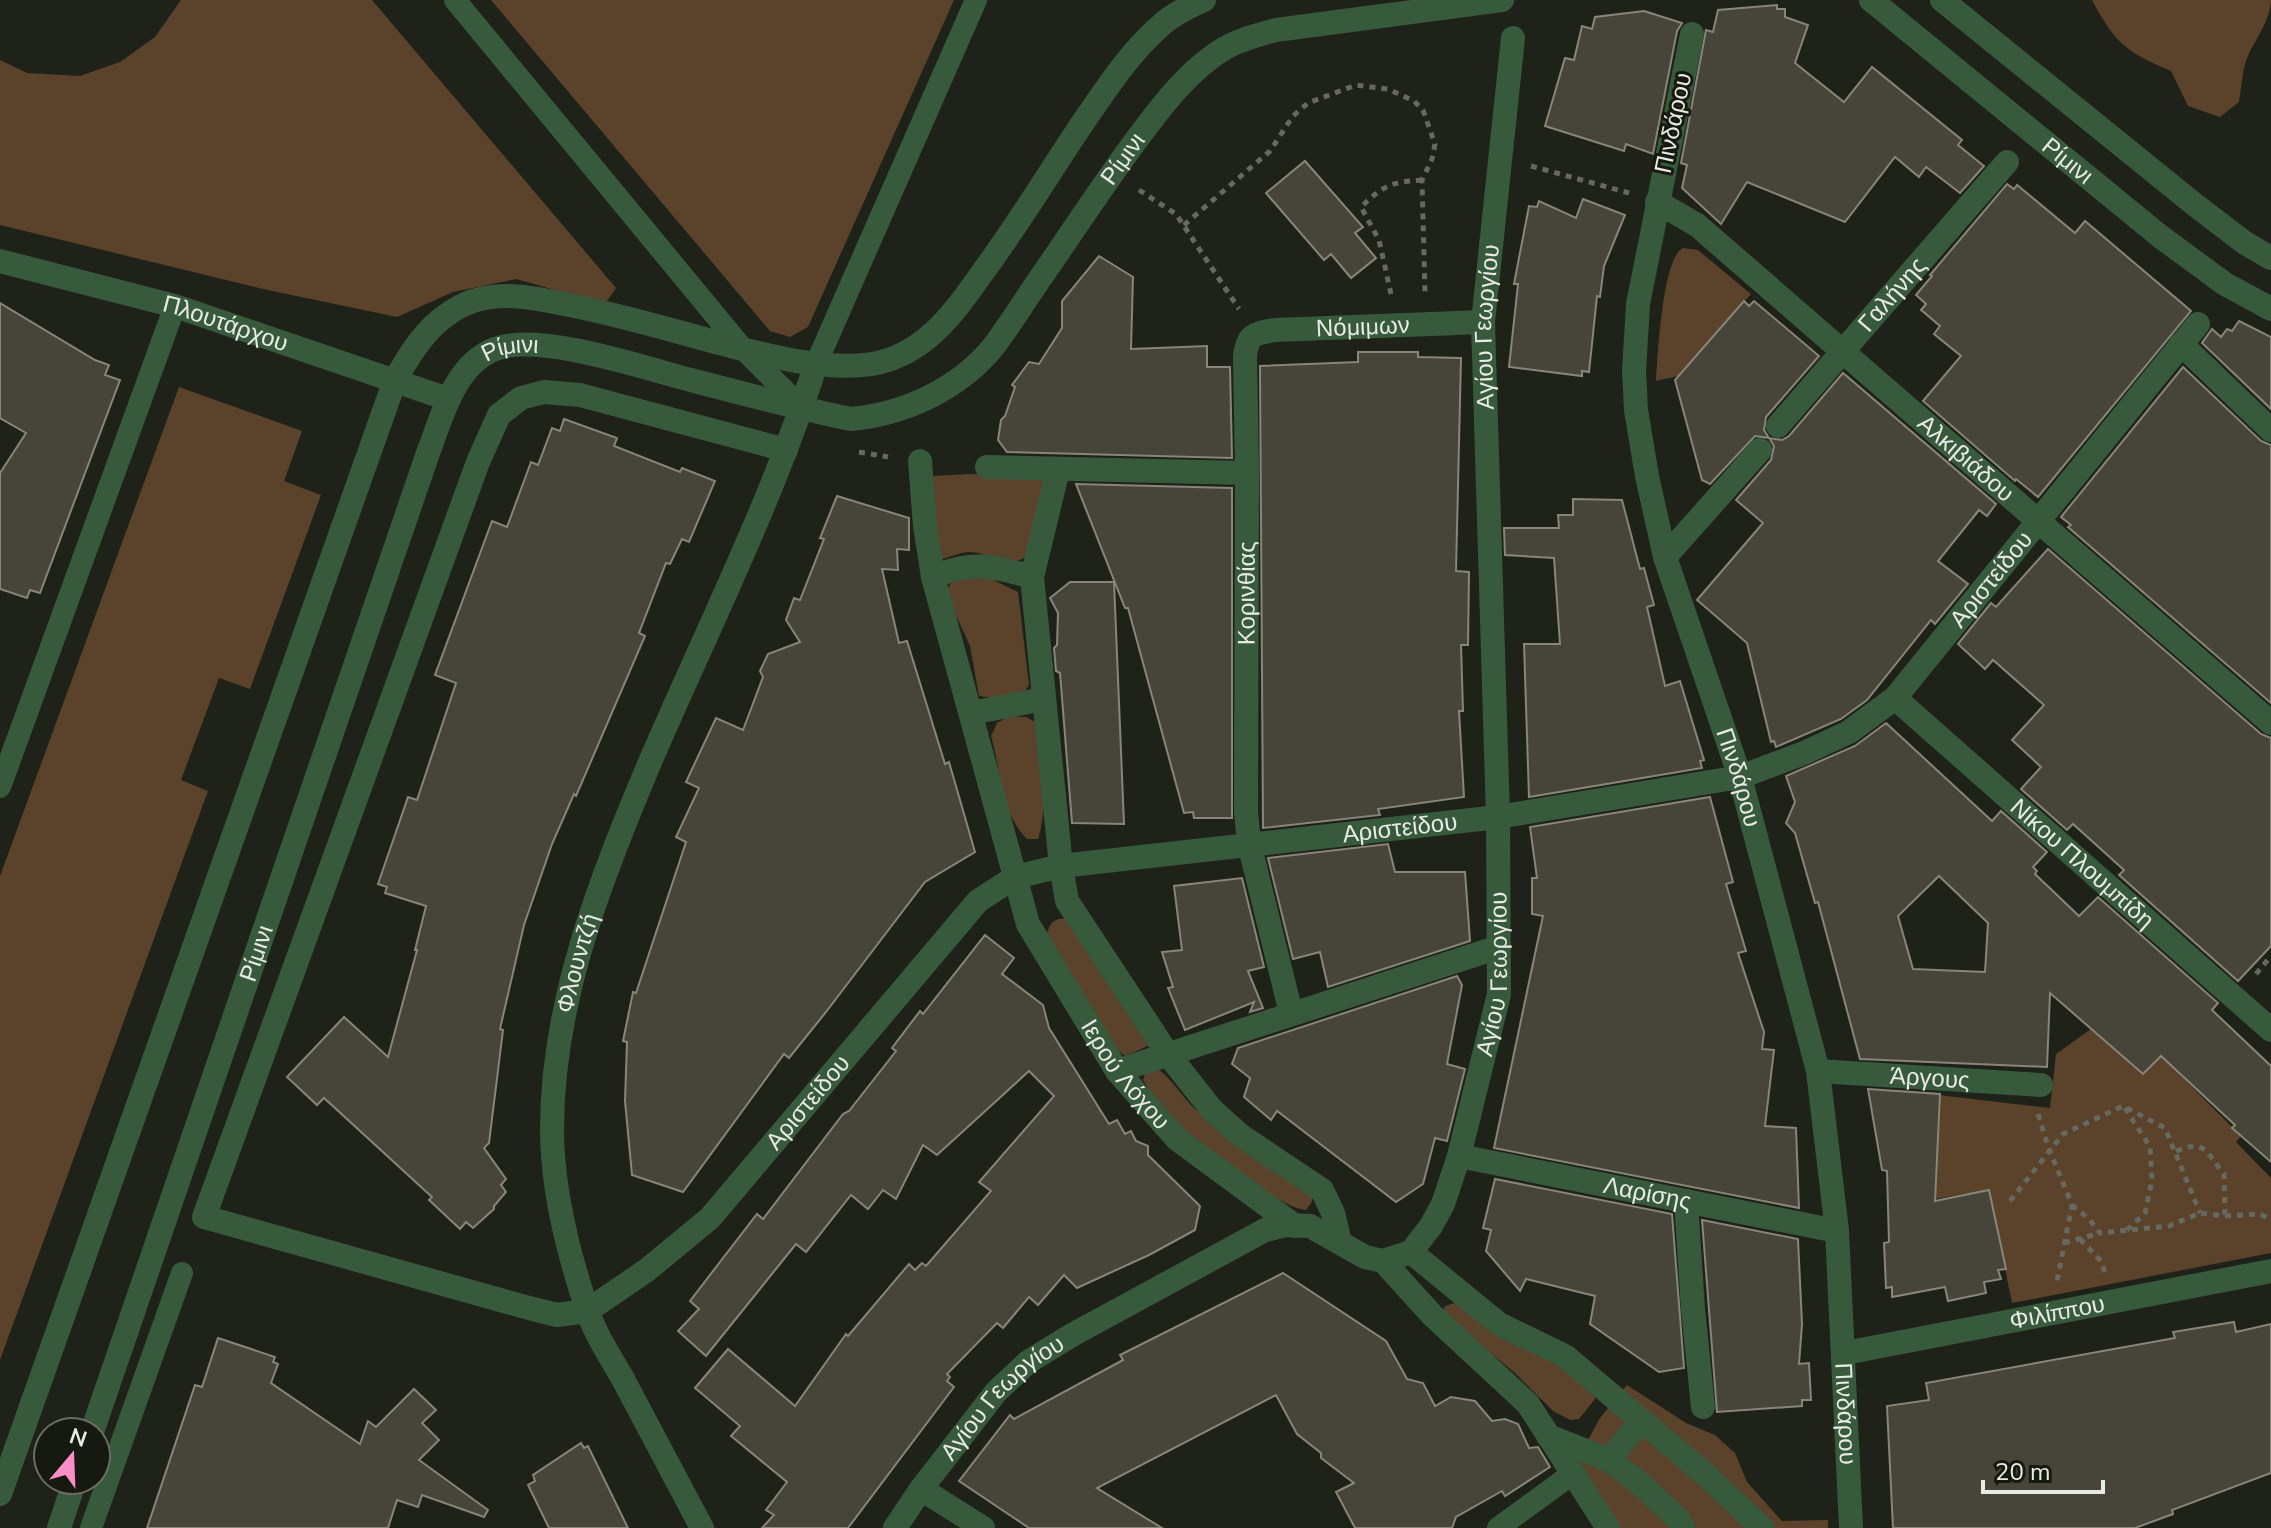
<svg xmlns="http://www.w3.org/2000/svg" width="2271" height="1528" font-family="'Nunito Sans',sans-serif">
<rect width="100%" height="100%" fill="#1f2218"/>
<!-- green -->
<g fill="#5a432a">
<polygon points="181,0 372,0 616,288 605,304 516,279 453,292 397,317 263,289 0,225 0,60 27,73 80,76 120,62 155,37"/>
<polygon points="491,0 954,0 808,327 790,337 770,331"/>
<path d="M2092 0H2271C2270 24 2252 42 2245 64 2242 76 2241 90 2239 102L2220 117 2188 106 2171 71C2127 53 2114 42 2092 0Z"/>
<path d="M1683 248 1698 250 1751 294 1678 376 1656 381C1658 356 1662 258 1683 248Z"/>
<polygon points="179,387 302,431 284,481 321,495 250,689 219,678 181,780 208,791 0,1360 0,876"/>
<path d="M969 474 1046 477 1025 557C1007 570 989 552 970 552 960 552 948 558 939 560L932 476Z"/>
<polygon points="981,574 1018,592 1029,685 1025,691 994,698 979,696 970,646 946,593 951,582"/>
<path d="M1010 716 1026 717 1035 722C1040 760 1050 802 1038 839H1027C1000 812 1001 771 991 736L997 723Z"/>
<path d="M1067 918 1150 1041 1148 1046 1125 1056 1116 1049 1047 933C1051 921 1054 919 1067 918Z"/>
<polygon points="2091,1029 2143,1074 2161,1056 2241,1136 2236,1142 2271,1178 2271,1253 2012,1303 1989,1190 1935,1199 1939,1095 2050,1108 2056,1054"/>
<path d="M1158 1069C1173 1080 1182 1097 1196 1110 1232 1141 1273 1168 1313 1194L1312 1202 1306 1210C1281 1210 1185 1138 1167 1117 1158 1106 1151 1092 1143 1080L1146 1071Z"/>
<polygon points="1454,1303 1559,1363 1594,1393 1595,1399 1579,1419 1570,1420 1553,1411 1515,1373 1442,1313 1445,1306"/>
<polygon points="1627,1385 1686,1423 1715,1435 1735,1453 1747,1482 1782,1521 1828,1520 1828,1528 1620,1528 1576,1462 1600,1418"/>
</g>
<!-- building -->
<g fill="#474439" stroke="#888579" stroke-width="2" fill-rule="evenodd">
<polygon points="1777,5 1777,9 1785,9 1785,17 1808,25 1795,63 1844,102 1872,67 1962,140 1958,145 1984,166 1960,193 1926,167 1919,177 1895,157 1845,222 1747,182 1721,224 1682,188 1687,165 1681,163 1706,30 1713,32 1718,10"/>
<polygon points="1644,11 1682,23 1677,31 1653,154 1626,144 1624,151 1545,126 1565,58 1574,60 1582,26 1592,29 1595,17"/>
<polygon points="1305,161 1363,227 1355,233 1376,258 1351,278 1331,254 1324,260 1266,193"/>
<polygon points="2007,184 2014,189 2017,185 2075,233 2085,221 2191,311 2038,497 2016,479 2015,481 1923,401 1961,356 1934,334 1940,326 1921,310 1926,304 1916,295 1932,276 1930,275"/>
<polygon points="1583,199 1625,215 1604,266 1600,297 1597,296 1589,372 1582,371 1582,376 1509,367 1518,284 1514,284 1529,206 1537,207 1539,201 1576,218"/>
<polygon points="1099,256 1133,277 1131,349 1207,346 1207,367 1230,367 1232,458 1007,452 998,440 1001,420 1005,416 1015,387 1012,385 1029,362 1039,364 1062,328 1062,301"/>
<polygon points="1744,301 1749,306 1754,301 1819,356 1766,417 1764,430 1769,438 1782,440 1789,436 1843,373 1996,504 1987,516 1979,510 1938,561 1968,584 1935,624 1931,620 1867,700 1841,719 1776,747 1774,741 1771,742 1747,643 1697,600 1763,523 1736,500 1771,460 1774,446 1769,438 1755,436 1710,484 1702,480 1675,380"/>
<polygon points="0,303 95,360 109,365 105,375 120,380 40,593 30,590 27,598 0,589 0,473 26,433 0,418"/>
<polygon points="2239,321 2271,337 2271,409 2202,343 2212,329 2221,337 2227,329 2232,331"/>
<polygon points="1358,352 1418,352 1418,357 1461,358 1456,571 1469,572 1468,645 1461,645 1463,711 1459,711 1464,797 1378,809 1380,815 1263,828 1260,366 1358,362"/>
<polygon points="2183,367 2261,441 2271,445 2271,703 2068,527 2071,525 2061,517"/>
<polygon points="564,419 617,438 614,446 680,472 682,468 715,481 689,542 682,539 670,564 666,563 639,633 645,636 576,796 574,794 552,844 524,925 500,1029 503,1030 489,1143 484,1148 506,1179 501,1185 506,1192 494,1206 494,1209 473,1228 466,1222 460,1229 429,1200 432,1197 324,1098 317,1105 287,1077 344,1017 388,1057 417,950 415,950 426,906 385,893 387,887 378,884 408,797 417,800 456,683 435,675 492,521 507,527 531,462 538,465 552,428 560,431"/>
<polygon points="1076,484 1232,488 1232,818 1194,818 1193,812 1184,813 1128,608 1125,608"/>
<polygon points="837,496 909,518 909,550 897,549 898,570 882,569 899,643 907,641 945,764 949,762 975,852 925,882 826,1012 789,1058 784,1054 683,1192 632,1175 625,1101 627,1042 623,1041 633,992 636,993 686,842 676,837 699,788 686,782 716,718 743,730 763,677 760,671 768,654 800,642 786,620 794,598 800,600 824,539 820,538"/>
<polygon points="1573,499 1622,500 1640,569 1644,568 1654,605 1647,607 1665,686 1680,681 1704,760 1700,761 1702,768 1529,797 1524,644 1560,644 1554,558 1505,555 1504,528 1559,528 1558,515 1573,515"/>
<polygon points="2048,549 2261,734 2271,738 2271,946 2238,981 2119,875 2124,870 2073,824 2067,830 2021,789 2041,767 2012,740 2044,705 1993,660 1985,669 1958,644 1991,603 1996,607"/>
<polygon points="1070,582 1114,582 1124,824 1072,823 1060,673 1056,671 1054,648 1057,645 1058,613 1050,598"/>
<path d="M1886 723 1992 821 2001 811 2047 852 2033 867 2037 871 2035 874 2079 916 2098 897 2218 1003 2212 1010 2271 1066V1162L2232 1128 2235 1125 2161 1056 2143 1074 2050 993 2047 1067 1860 1059 1818 902 1815 903 1795 833 1786 823 1795 802 1786 776 1855 746ZM1939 876 1988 923 1985 972 1913 969 1898 916Z"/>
<polygon points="1710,797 1733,882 1726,884 1746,951 1738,953 1764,1032 1762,1049 1774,1050 1765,1126 1796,1128 1799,1208 1494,1148 1543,916 1532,914 1532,878 1537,878 1530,827"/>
<polygon points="1388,844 1395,872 1465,872 1470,941 1328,987 1320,952 1293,959 1268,858"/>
<polygon points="1242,878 1264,967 1248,971 1263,1008 1250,1012 1254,1002 1185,1030 1168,988 1173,987 1162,952 1182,950 1174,886"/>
<polygon points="985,935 1014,958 1002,974 1043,1005 1049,1028 1109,1124 1117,1120 1125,1134 1131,1131 1136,1141 1148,1146 1148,1155 1200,1206 1195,1230 1149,1255 1077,1288 1064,1275 1038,1305 1029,1297 1003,1328 997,1323 947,1374 950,1377 947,1381 954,1387 848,1528 762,1528 774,1515 766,1510 787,1482 731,1436 740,1426 695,1388 728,1349 795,1406 846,1334 848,1336 909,1264 915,1270 922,1263 926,1266 991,1191 979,1182 1054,1096 1029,1071 937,1155 923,1145 896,1199 883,1190 868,1209 851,1195 806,1252 796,1244 706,1356 678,1331 699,1309 690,1301 723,1258 757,1214 763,1219 843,1114 849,1111 896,1051 892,1048 920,1011 923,1014"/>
<polygon points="1457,976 1462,985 1447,1064 1465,1069 1447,1141 1435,1138 1423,1184 1396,1202 1277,1111 1271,1120 1244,1097 1250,1078 1232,1064 1238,1048"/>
<polygon points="1868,1089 1940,1094 1935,1201 1989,1190 2006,1269 1998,1270 2001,1279 1984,1282 1986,1293 1948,1301 1945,1287 1892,1297 1892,1287 1886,1288 1884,1243 1889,1242 1887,1171 1882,1170"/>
<polygon points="1495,1179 1672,1214 1684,1368 1659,1372 1590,1324 1595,1296 1526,1279 1520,1291 1486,1251 1491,1230 1483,1228"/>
<polygon points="1702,1220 1798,1239 1802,1324 1799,1364 1809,1363 1811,1400 1802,1400 1802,1406 1717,1412"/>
<polygon points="1283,1273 1386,1341 1407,1379 1423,1383 1435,1406 1451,1397 1475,1401 1492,1421 1505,1419 1518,1424 1529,1448 1538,1447 1550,1467 1505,1496 1502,1491 1456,1517 1452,1528 1355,1528 1336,1492 1354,1483 1321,1458 1321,1453 1297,1434 1276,1395 1097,1488 1162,1528 1029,1528 959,1481 1010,1415 1014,1419 1123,1360 1120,1355"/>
<polygon points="2234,1322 2236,1332 2271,1324 2271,1473 2172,1510 2173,1514 2135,1528 1893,1528 1887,1406 1929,1400 1926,1383 2175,1338 2173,1332"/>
<polygon points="218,1338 275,1357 273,1362 278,1364 271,1383 360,1444 368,1421 376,1427 414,1389 436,1410 422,1423 439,1440 419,1460 488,1510 484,1517 422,1495 418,1507 397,1500 388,1528 147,1528 195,1385 202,1387"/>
<polygon points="581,1443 584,1448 588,1446 628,1528 549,1528 528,1485 535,1481 533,1475"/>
</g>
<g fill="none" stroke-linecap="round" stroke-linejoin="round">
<!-- path -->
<g stroke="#676961" stroke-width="5" stroke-dasharray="6 6" stroke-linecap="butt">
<polyline points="1531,166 1629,193"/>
<polyline points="1139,190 1176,214 1239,309"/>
<polyline points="1184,225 1270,151 1293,116 1308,103 1356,85 1388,89 1414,101 1423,110 1435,144 1432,159 1422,180 1425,292"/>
<path d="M1391 294 1379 240 1361 207C1384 185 1391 182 1422 180"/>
<polyline points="859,452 888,457"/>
<polyline points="2256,974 2271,956"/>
<polyline points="2125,1108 2150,1147 2152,1180 2145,1213 2127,1230"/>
<polyline points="2038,1114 2049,1149 2072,1205 2057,1281"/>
<path d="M2176 1151C2205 1139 2206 1152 2224 1174L2225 1216"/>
<polyline points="2010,1201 2063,1134 2123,1106 2165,1128 2200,1213"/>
<polyline points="2072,1205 2089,1219 2100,1233 2169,1226 2200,1213 2225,1216 2259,1214 2271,1219"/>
<polyline points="2080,1239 2101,1261 2105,1273"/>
<polyline points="2064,1243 2100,1233"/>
</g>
<!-- service -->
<g stroke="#375a3d" stroke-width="22">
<polyline points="455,0 743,349 802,408"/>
<polyline points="816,364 976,0"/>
<polyline points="0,787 175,306"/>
<polyline points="91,1528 182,1273"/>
<polyline points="1498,1528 1572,1474"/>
</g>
<!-- pedestrian -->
<g stroke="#375a3d" stroke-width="24">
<path id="s1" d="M920 461 925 526 933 577 1028 924 1117 1071 1177 1139 1295 1226"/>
<polyline points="1058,470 1032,577 1061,866 1067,901 1167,1053 1212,1110 1240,1135 1322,1190 1333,1213 1340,1242"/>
<path d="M933 577C970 560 994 566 1032 577"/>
<polyline points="971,713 1044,699"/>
<polyline points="1249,843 1291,1013"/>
<polyline points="1117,1071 1499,947"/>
<path id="s2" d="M1818 1071 2041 1085"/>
<polyline points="1411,1252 1499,1324 1565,1356 1706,1475 1762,1528"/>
<polyline points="1383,1261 1432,1315 1528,1404 1608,1528"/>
<polyline points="1548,1436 1609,1460 1637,1481 1679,1520 1683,1528"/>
<polyline points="1609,1460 1641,1421"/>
</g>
<!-- minor -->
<g stroke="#375a3d" stroke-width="24">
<path id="s3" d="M1692 34 1638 304 1634 371 1636 410 1647 476 1665 557 1740 777 1818 1071 1837 1231 1851 1528"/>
<path id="s4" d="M1657 202 1697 225 2271 723"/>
<path id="s5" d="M0 261 175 306 448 399"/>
<polyline points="2181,344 2271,430"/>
<path id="s6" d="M1778 426 2007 162"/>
<path id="s7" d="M786 450 580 395 544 392 521 398 499 415 478 462 204 1217 529 1308 557 1315 587 1311 647 1270 710 1218 978 901 1015 877 1061 866 1498 817 1740 777 1804 753 1849 732 1895 698 2198 324"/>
<polyline points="987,467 1247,473"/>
<polyline points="1665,557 1760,450"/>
<path id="s8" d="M1895 698 2271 1030"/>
<path id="s9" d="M1249 843 1246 812 1247 473 1245 356C1248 333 1254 334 1275 330L1483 322"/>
<path id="s10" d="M1459 1156 1837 1231"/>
<polyline points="1686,1201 1693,1309 1703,1407"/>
<path id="s11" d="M1845 1353 2271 1271"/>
<polyline points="921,1489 983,1528"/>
<path id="s12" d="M702 1528C675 1478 649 1428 623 1379 610 1356 593 1331 586 1306 567 1249 552 1189 552 1129 552 1001 601 878 650 762 707 630 772 501 816 364"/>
<path id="s13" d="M895 1528 921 1489 996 1392 1028 1362 1072 1335 1265 1230 1286 1225 1310 1226 1365 1257 1383 1261 1411 1252 1431 1226 1443 1204 1459 1156 1499 994 1498 817 1483 322 1513 38"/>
</g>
<!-- tertiary -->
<g stroke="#375a3d" stroke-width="24">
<path id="s14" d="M1871 0 2161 237 2225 284 2271 309"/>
<polyline points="1942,0 2194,204 2245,243 2271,258"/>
<path id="s15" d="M92 1432 428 453C442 417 454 365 495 349 539 332 644 368 691 380 744 394 797 408 851 419 905 414 959 389 994 346 1012 322 1028 295 1046 270 1077 225 1107 179 1140 135 1164 103 1190 69 1225 48 1241 39 1258 35 1276 30L1502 0"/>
<path d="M0 1494 395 380C412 350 430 321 463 305 494 290 532 297 564 304 618 314 670 330 723 344 767 356 827 371 872 364 926 355 956 310 985 269 1021 220 1052 168 1086 118 1108 86 1129 54 1158 28 1171 15 1188 7 1204 0"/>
<polyline points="59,1528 75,1480"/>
</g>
</g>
<g text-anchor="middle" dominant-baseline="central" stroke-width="6" stroke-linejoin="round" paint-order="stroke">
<!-- street labels -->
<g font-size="24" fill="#e8eae4" stroke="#16190f">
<text transform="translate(1673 123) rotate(-78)">Πινδάρου</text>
<text stroke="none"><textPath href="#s15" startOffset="1920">Ρίμινι</textPath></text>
<text stroke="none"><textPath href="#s14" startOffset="254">Ρίμινι</textPath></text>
<text stroke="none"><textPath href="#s6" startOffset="174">Γαλήνης</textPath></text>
<text stroke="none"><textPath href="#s5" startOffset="234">Πλουτάρχου</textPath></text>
<text stroke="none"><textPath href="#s13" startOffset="1584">Αγίου Γεωργίου</textPath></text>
<text stroke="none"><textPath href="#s9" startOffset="620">Νόμιμων</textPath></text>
<text stroke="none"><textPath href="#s15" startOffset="1178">Ρίμινι</textPath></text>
<text stroke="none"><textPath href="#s4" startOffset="402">Αλκιβιάδου</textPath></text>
<text stroke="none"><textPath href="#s7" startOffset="3226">Αριστείδου</textPath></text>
<text stroke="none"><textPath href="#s9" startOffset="250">Κορινθίας</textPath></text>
<text stroke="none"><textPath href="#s3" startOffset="764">Πινδάρου</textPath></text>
<text stroke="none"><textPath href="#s7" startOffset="2554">Αριστείδου</textPath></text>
<text stroke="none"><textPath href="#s8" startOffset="250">Νίκου Πλουμπίδη</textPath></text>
<text stroke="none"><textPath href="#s15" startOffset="506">Ρίμινι</textPath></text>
<text stroke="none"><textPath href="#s12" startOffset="600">Φλουντζή</textPath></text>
<text stroke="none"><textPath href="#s13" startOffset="936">Αγίου Γεωργίου</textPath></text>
<text stroke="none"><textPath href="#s1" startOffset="656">Ιερού Λόχου</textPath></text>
<text stroke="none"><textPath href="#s2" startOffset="112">Άργους</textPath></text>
<text stroke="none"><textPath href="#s7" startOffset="1858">Αριστείδου</textPath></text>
<text stroke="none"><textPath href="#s10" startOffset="192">Λαρίσης</textPath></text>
<text stroke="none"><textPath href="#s11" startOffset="216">Φιλίππου</textPath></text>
<text stroke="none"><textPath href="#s13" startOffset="170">Αγίου Γεωργίου</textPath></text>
<text stroke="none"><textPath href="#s3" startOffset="1412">Πινδάρου</textPath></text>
</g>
</g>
<!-- north arrow -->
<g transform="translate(72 1456) rotate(19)"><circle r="38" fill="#16190f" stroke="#6a6d64" stroke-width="2"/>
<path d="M0-6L14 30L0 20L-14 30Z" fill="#fa8fc7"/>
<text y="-12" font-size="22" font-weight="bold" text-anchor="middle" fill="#e8eae4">N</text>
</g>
<!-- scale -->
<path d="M1983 1480v12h120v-12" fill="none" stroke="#e8eae4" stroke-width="4"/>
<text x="1995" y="1480" font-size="24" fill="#e8eae4" stroke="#16190f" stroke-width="6" paint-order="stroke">20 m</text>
</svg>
